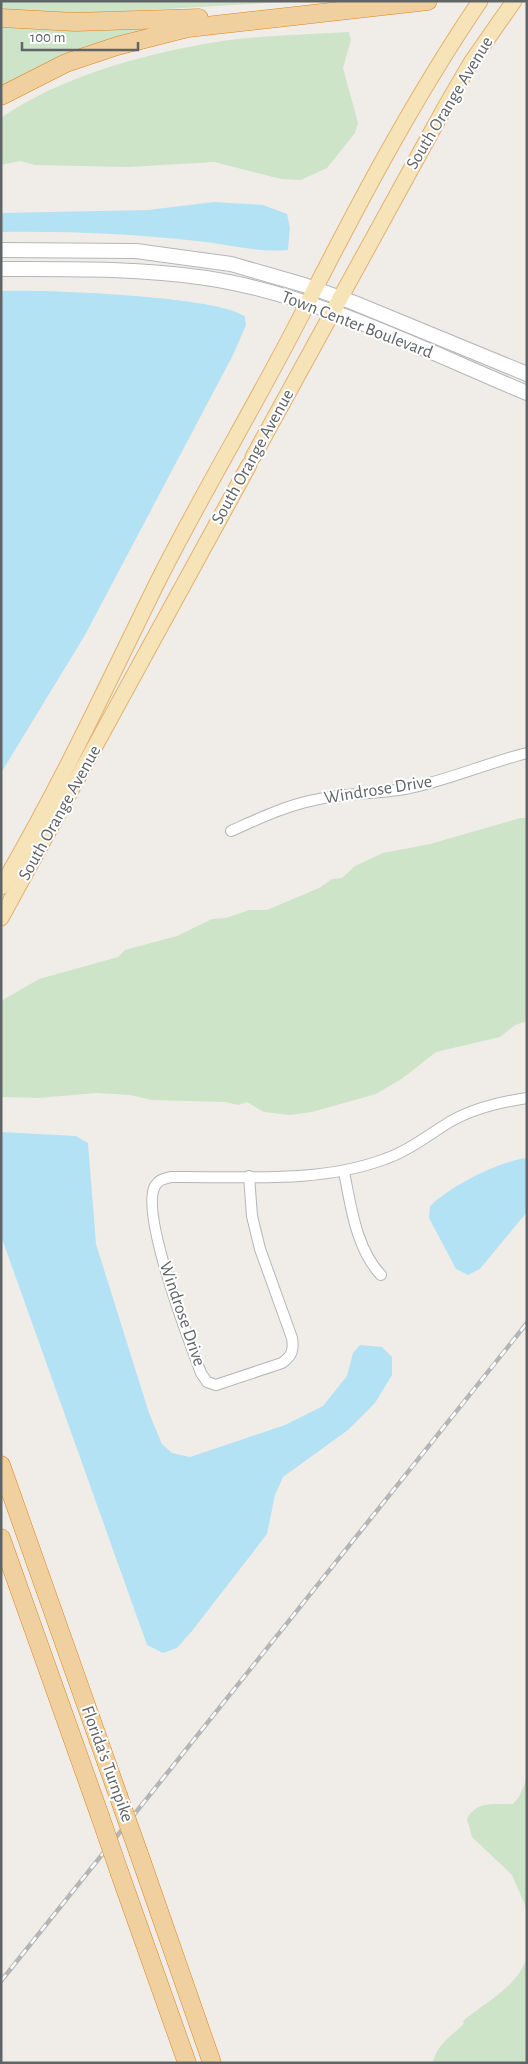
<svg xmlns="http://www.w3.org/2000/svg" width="528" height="2064" font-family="'Alegreya Sans',sans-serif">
<rect width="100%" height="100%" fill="#f0ede9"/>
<!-- green -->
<g fill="#cde4c9">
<polygon points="1,1 301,1 96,13 62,13 1,10"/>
<polygon points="1,25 145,28 146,30 1,88"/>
<path d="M349 32 351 40 343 68 358 123 355 133 327 168 301 180 281 179 214 162 128 167 35 165 20 161 1 165V118C61 76 144 54 216 42 259 35 305 35 349 32Z"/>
<polygon points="520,818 527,818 527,1021 515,1025 500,1037 436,1052 403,1078 376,1094 312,1112 290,1115 264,1112 247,1102 238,1105 225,1102 152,1100 130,1095 96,1093 39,1098 1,1097 1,1001 39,979 118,957 125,950 177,936 212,919 226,918 249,910 267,910 319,888 332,879 342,878 355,866 383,853 430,844"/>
<path d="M527 1778V1910L512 1875 472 1837 467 1819C477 1800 494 1805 513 1804L519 1797Z"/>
<path d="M527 1957V2063H432C440 2041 449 2038 464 2024L463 2021C485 2002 518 1987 527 1957Z"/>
</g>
<!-- water -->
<g fill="#b3e2f5">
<path d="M214 202 263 205 287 214 290 228 288 250C257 253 228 244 197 241 132 234 67 231 1 232V213L148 210Z"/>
<path d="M1 291C39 289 222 296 245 317L246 325 233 355 85 635 1 773Z"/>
<polygon points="1,1132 76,1136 88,1143 96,1244 149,1413 162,1444 172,1453 190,1457 285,1425 323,1406 347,1376 353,1353 360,1345 382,1347 392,1357 392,1375 375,1403 348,1430 283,1477 275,1495 267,1534 192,1631 177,1648 163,1653 147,1645 1,1236"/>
<path d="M527 1158V1212L480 1269 468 1275 456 1269 429 1218 430 1206C450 1186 499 1161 527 1158Z"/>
</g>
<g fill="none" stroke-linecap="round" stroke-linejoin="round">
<!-- minor casing -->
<g stroke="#b3b6b9" stroke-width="12">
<g id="minor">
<path d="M231 831C258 819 285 806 314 800 344 793 375 794 405 789 447 781 486 763 527 753"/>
<path d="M344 1172C351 1206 356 1249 381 1275"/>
<path d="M249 1176 252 1216 260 1249 292 1338C294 1350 292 1356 282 1363L216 1385 207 1382 201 1373C189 1341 140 1213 155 1186 159 1179 164 1179 171 1177 242 1176 318 1184 385 1159 408 1151 427 1136 448 1123 471 1109 500 1102 527 1098"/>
</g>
</g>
<!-- secondary casing -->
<g stroke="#b3b6b9" stroke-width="16">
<g id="secondary">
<polyline points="1,250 136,251 231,264 304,285 352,302 527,374"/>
<path d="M1 269C70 269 138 268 206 278 314 294 426 351 527 393"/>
</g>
</g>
<!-- primary casing -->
<g stroke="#e2b170" stroke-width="17">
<g id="primary">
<polyline points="253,457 444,109 472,61 514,1"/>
<path d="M1 887C59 789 106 687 156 585 201 495 254 408 300 318 355 210 412 101 480 1"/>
<polyline points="1,918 249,465"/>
</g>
</g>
<!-- motorway casing -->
<g stroke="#dd841c" stroke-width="19">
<g id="motorway">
<polyline points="1,18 75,22 199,18"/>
<polyline points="1,96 66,63 117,46 188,28 428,1"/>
<polyline points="1,1465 118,1795"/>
<polyline points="1,1538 100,1816"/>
<polyline points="139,1854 212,2063"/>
<polyline points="120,1874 187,2063"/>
</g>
</g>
<!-- minor -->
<use href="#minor" stroke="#fff" stroke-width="10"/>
<!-- secondary -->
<use href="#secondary" stroke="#fff" stroke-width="14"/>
<!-- primary -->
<use href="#primary" stroke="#f6e3b8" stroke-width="15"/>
<!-- motorway -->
<use href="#motorway" stroke="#f1d09f" stroke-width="18"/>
<!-- rail casing -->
<g stroke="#b4b5b5" stroke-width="4.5">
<polyline id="rail" points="1,1981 527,1323"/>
</g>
<!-- rail -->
<use href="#rail" stroke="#fff" stroke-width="2.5" stroke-dasharray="8" stroke-linecap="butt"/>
<!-- motorway-bridge casing -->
<g stroke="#dd841c" stroke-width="19" stroke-linecap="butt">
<g id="motorway-bridge">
<polyline points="118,1795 139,1854"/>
<polyline points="100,1816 120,1874"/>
</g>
</g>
<!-- motorway-bridge -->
<use href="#motorway-bridge" stroke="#f1d09f" stroke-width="18"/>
</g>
<g text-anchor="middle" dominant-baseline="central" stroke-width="4" stroke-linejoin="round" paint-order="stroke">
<!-- street labels -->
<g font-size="18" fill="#606467" stroke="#fff">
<text transform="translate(450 103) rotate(-59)">South Orange Avenue</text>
<text transform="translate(357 325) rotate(21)">Town Center Boulevard</text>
<text transform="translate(253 457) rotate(-61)">South Orange Avenue</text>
<text transform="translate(378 790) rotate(-9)">Windrose Drive</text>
<text transform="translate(60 813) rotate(-61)">South Orange Avenue</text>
<text transform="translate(182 1314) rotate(71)">Windrose Drive</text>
<text transform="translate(107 1764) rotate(70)">Florida's Turnpike</text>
</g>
</g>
<!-- border -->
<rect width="528" height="2064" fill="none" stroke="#606467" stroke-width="5"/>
<!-- scale -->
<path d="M22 42v8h116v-8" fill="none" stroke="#606467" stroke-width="2.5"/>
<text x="30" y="42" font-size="15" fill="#606467" stroke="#ffffff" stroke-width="4" paint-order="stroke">100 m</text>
</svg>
